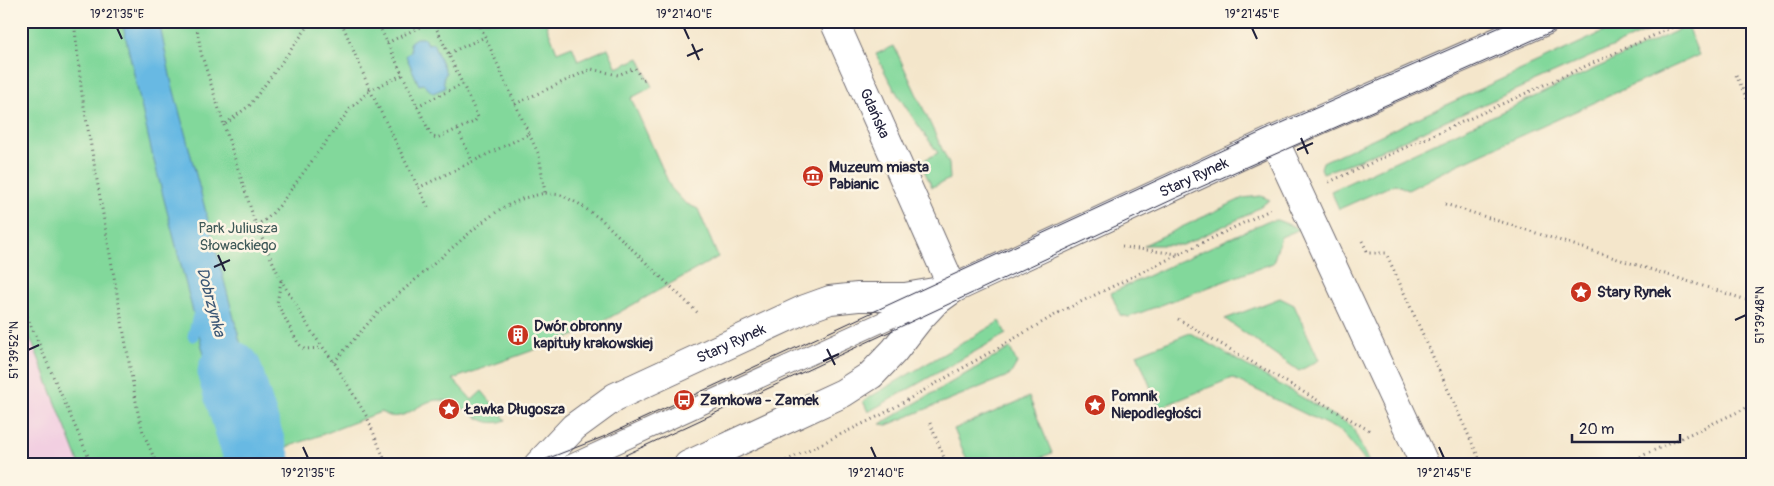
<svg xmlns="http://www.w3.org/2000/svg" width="1774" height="486" font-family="Pangolin,sans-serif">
<rect width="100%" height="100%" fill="#fcf5e5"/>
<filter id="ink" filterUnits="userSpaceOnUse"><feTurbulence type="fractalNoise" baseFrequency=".02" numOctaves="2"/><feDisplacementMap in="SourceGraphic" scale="10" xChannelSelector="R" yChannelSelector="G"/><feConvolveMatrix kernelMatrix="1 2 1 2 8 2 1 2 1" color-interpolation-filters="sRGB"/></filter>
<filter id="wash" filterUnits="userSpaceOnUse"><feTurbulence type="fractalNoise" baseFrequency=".0096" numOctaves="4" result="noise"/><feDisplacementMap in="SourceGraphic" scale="20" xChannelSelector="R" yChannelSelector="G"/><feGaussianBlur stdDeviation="1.12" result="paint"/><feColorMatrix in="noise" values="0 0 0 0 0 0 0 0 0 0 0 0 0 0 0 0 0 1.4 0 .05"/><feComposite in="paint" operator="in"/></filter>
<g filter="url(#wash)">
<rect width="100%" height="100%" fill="#f4e6cb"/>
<!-- built -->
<polygon fill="#f2cfe1" points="21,322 33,344 80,465 21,465"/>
<!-- green -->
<g fill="#82d89b" stroke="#527d6b">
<path d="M21 21H545L557 52 572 46 578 61 608 48 617 68 639 58 652 87 631 98 671 188 685 203 698 209 718 257 584 332 453 379 472 400 482 391 506 420C478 432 466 399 438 400 418 400 403 427 381 412L321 435 237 465H80L33 344 21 322Z"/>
<polygon points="1627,21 1670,21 1361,159 1323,173 1321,168 1323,162 1327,160"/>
<polygon points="1687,26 1699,55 1457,165 1408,190 1395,184 1339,209 1331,191"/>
<path d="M894 46 949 164 950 179 932 187 920 162 938 153C915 121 892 90 876 54Z"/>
<polygon points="1261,196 1270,200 1247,215 1183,245 1144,245 1243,198"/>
<polygon points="1277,220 1300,229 1281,237 1273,263 1129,317 1120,315 1111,293 1267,221"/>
<polygon points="1280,298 1294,305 1319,360 1299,371 1225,319"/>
<polygon points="1000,321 1006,334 868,412 863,401"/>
<polygon points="1190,333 1352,426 1370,465 1368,465 1342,432 1232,378 1159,408 1137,354"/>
<polygon points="1010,348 1017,363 1010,375 887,425 880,424"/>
<polygon points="1029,397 1052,453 1023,465 969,465 954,429"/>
</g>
<!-- water -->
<g fill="#67b9e3" stroke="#446e8f">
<polygon points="122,21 159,21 171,80 250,379 283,448 237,465 234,465 226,442 223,411 217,405 151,149"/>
<polygon points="416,38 424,38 427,44 433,43 446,73 443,79 445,88 433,93 423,84 419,85 406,56 411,51 410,42"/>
</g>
<!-- pier -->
<polygon fill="#f4e6cb" points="286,447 284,450 257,460 237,465"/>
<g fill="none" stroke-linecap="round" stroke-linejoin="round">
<!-- stream -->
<polyline stroke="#67b9e3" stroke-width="11" points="193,336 200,308"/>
<!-- river -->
<polyline stroke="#67b9e3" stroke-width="65" points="230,373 259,465"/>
</g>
</g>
<g filter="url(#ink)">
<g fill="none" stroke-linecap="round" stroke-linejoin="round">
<!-- service casing -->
<g stroke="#6c676d" stroke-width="21">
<polyline id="service" points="570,465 928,301"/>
</g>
<!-- minor casing -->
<g stroke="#6c676d" stroke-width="30">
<g id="minor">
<path id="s1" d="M834 21 953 289"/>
<polyline points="1274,140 1425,465"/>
</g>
</g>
<!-- tertiary casing -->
<g stroke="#6c676d" stroke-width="30">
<g id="tertiary">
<path id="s2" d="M538 465 574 427 615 397 805 309 830 300 858 297H905L952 289"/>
<path id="s3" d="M688 465 843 393 871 375 894 351 919 319 935 302 953 289 1274 140 1545 21"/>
</g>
</g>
<!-- path -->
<g stroke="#6c676d" stroke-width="3" stroke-dasharray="1 4" stroke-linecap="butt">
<polyline points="74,21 82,95 138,413 143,432 157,465"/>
<polyline points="196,21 201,53 224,125 250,105 312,21"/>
<polyline points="377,21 430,133 433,137 437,138 474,122 478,117 433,21"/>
<polyline points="387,43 432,21"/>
<polyline points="449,53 485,37"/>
<polyline points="402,75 370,90 428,207"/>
<polyline points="1736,75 1753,112"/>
<polyline points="515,104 591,69 618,75 635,68 642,80 648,78"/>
<polyline points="417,106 463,84"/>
<polyline points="224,125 256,225 267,219 279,206 350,109 370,90 341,21"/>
<polyline points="458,130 472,161"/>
<polyline points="529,134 539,155 545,193"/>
<polyline points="1329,182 1686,21"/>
<polyline points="418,188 529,134 478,21"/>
<polyline points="1445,204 1753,302"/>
<polyline points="256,225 281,280 313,334 334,362 367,417 386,463"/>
<polyline points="1362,241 1368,253 1386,253 1482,465"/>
<polyline points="1122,247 1178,254"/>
<polyline points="21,251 28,267 21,270"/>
<polyline points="281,281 277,303 298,343 304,349 323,348"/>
<polyline points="21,303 92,465"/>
<polyline points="1178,319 1372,432"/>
<polyline points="334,362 379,311 480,224 502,208 524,198 545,193 561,195 579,204 602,220 700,315"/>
<polyline points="930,423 947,465"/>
<polyline points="777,465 881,415 1062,311 1272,209"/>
<polyline points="1622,465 1753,405"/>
</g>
<!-- service -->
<use href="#service" stroke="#fff" stroke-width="19"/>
<!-- minor -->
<use href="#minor" stroke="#fff" stroke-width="28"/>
<!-- tertiary -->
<use href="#tertiary" stroke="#fff" stroke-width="28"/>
<!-- tram -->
<g stroke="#22223b" stroke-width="1">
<polyline points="531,465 603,437 1268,129 1514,21"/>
<polyline points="604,465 1176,198 1576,21"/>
</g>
</g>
</g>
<!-- ticks -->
<path fill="none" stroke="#22223b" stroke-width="2" d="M117 28 122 39M684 28 689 39M1252 28 1257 39M692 44 699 60M687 56 703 49M1301 138 1308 154M1297 150 1313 143M218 255 225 271M214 267 230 260M1735 320 1746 315M827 349 835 365M28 350 39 345M823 361 839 354M303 447 308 458M871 447 876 458M1439 447 1444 458"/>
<!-- icons -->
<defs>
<g id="museum-disc" transform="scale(1.125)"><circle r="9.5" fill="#c8321e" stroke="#fcf5e5"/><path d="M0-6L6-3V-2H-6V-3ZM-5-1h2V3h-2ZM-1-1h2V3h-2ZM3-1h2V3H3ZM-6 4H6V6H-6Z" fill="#fff"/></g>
<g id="sight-disc" transform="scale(1.125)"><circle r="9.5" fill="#c8321e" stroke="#fcf5e5"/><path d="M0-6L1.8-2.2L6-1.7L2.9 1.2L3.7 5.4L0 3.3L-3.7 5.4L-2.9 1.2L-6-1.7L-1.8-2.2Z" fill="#fff"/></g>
<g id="building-disc" transform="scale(1.125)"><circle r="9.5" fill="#c8321e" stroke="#fcf5e5"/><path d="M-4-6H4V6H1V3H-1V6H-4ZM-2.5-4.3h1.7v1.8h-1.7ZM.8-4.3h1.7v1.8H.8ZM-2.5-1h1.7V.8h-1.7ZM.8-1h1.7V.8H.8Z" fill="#fff"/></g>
<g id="bus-disc" transform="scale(1.125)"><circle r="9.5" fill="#c8321e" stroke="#fcf5e5"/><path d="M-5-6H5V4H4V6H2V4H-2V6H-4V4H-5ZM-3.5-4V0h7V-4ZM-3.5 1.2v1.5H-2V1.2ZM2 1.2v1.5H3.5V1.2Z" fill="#fff"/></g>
</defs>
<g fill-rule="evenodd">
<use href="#museum-disc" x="813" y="176"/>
<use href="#sight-disc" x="1581" y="292"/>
<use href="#building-disc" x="518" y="335"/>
<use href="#bus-disc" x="684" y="400"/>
<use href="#sight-disc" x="1095" y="405"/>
<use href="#sight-disc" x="449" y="409"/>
</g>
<g text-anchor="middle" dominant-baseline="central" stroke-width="5" stroke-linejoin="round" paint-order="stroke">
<!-- street labels -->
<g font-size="15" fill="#22223b" stroke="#fcf5e5">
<text stroke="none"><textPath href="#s1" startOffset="101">Gdańska</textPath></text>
<text stroke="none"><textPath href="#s3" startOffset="589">Stary Rynek</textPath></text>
<text stroke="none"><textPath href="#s2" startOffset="231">Stary Rynek</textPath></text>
</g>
<!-- poi labels -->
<g font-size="15" font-weight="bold" fill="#22223b" stroke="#fcf5e5" text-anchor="start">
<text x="829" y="167">Muzeum miasta<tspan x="829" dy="17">Pabianic</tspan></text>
<text x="1597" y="292">Stary Rynek</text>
<text x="534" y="326">Dwór obronny<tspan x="534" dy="17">kapituły krakowskiej</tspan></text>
<text x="1111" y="396">Pomnik<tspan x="1111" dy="17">Niepodległości</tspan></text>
<text x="700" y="400">Zamkowa - Zamek</text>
<text x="465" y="409">Ławka Długosza</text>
</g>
<!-- park labels -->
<g font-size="15" fill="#3f5958" stroke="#fcf5e5">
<text x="238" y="228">Park Juliusza<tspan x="238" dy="17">Słowackiego</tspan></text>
</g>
<!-- water labels -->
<g font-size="16" font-style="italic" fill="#3a5776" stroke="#fcf5e5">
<text transform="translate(211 302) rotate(75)">Dobrzynka</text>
</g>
</g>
<!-- margin -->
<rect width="1774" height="486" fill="none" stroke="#fcf5e5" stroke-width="55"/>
<!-- scale -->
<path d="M1572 434v8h108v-8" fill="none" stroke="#22223b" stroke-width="2.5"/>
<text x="1579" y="434" font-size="15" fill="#22223b" stroke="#fcf5e5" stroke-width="4" paint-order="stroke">20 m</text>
<rect x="28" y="28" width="1718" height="430" fill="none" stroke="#22223b" stroke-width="2"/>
<g font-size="12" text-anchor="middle" fill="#22223b">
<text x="117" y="18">19°21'35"E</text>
<text x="684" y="18">19°21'40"E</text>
<text x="1252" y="18">19°21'45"E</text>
<text transform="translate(1760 315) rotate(-90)" y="4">51°39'48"N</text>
<text transform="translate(14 350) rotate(-90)" y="4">51°39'52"N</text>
<text x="308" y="477">19°21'35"E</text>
<text x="876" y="477">19°21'40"E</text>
<text x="1444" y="477">19°21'45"E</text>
</g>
</svg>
